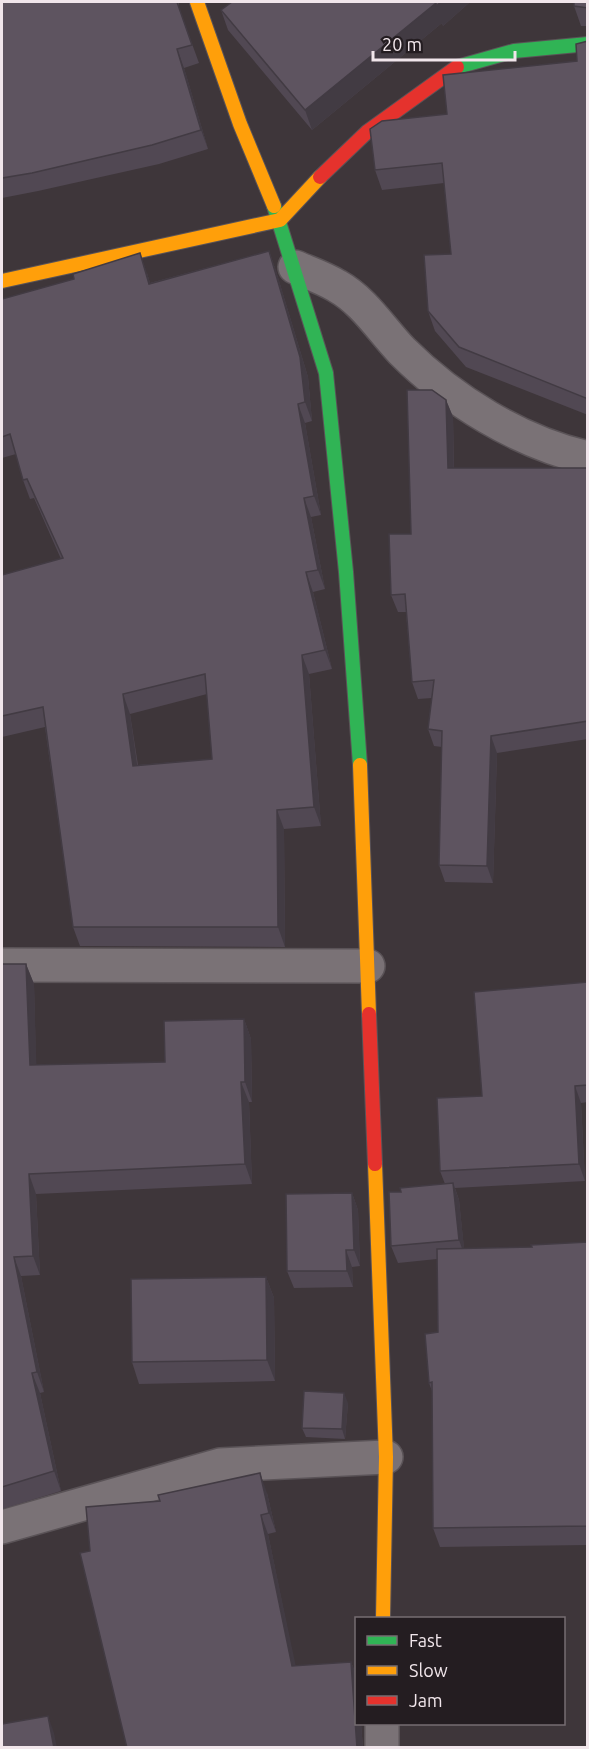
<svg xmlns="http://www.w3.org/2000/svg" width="589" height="1749" font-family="Ubuntu,sans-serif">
<rect width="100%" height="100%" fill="#3e363a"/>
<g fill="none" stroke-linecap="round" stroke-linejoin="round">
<!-- street casing -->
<g stroke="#5a5357" stroke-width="36">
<g id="street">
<path d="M295 267C309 273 324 278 337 286 364 301 381 329 402 351 452 401 519 442 588 458"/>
<polyline points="2,965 368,966"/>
<polyline points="2,1527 220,1465 386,1457"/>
<polyline points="382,1748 382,1724"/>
</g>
</g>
<!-- fast casing -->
<g stroke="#5a5357" stroke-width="16">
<g id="fast">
<polyline points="457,67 514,51 588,44"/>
<polyline points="274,206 326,373 346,572 360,765"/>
</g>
</g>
<!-- slow casing -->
<g stroke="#5a5357" stroke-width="16">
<g id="slow">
<polyline points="197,2 240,124 274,206"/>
<polyline points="2,281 280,220 320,177"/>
<polyline points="360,765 369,1014"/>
<polyline points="375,1164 386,1457 383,1618"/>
</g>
</g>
<!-- jam casing -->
<g stroke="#5a5357" stroke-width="16">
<g id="jam">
<polyline points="320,177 367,132 457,67"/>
<polyline points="369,1014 375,1164"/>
</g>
</g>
<!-- street -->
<use href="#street" stroke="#7a7276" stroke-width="33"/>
<!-- fast -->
<use href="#fast" stroke="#30b455" stroke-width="14"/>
<!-- slow -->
<use href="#slow" stroke="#ff9f0a" stroke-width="14"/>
<!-- jam -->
<use href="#jam" stroke="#e5322d" stroke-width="14"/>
</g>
<!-- wall -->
<g fill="#514853" fill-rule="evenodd">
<polygon points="2,2 179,2 179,8 199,63 184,68 208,149 159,164 38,191 2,198"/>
<polygon points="232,2 470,2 443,26 442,23 312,130 228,30 221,10"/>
<polygon points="588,2 588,26 581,26 574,6"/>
<polygon points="588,41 588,415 466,367 435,331 428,311 451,254 444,183 382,190 375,170 447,114 577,61"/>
<path d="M269 251 276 271 308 377 312 421 305 423 321 515 311 517 325 589 313 592 332 669 309 674 321 826 284 829 285 947 80 946 73 927 45 727 2 737V575L61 559 34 498 30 499 23 480 16 454 2 458V299L147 273 150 283ZM207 694 212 759 138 765 130 714Z"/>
<polygon points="446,400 453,417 454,468 588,468 588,739 497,753 493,883 445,882 439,865 442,747 434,746 428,729 432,698 418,699 412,682 406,612 398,612 391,595 411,534"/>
<polygon points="2,964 26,964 34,984 36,1065 165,1062 244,1019 251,1039 252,1102 249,1102 252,1184 36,1194 40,1275 21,1276 44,1392 40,1393 61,1491 2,1509"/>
<polygon points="588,982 588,1102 581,1103 585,1181 455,1188 459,1200 464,1249 532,1247 588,1242 588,1545 440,1547 433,1528 432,1391 429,1383 438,1332 437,1259 398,1263 391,1246 401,1192 445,1184 440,1171 482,1096"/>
<polygon points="352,1193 358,1210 360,1266 352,1267 353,1287 294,1288 287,1271"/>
<polygon points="266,1277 274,1298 275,1381 139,1384 132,1362"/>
<polygon points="348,1403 345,1439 306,1437 302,1428"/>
<polygon points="267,1493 276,1532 268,1534 295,1666 351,1662 357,1677 357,1724 361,1724 363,1748 127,1748 90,1551"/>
</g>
<!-- shaded-wall -->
<g fill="#423b43">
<polygon points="441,2 470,2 443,26 442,23 312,130 305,110 436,3"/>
<polygon points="177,49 184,68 208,149 201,130"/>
<polygon points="269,251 276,271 308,377 312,421 305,402"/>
<polygon points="140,253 147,273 156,303 149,284"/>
<polygon points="587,264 588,266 588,307 587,304"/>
<polygon points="446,400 453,417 454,485 448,468"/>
<polygon points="298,404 305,423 321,515 314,496"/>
<polygon points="304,498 311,517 325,589 318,570"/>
<polygon points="306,572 313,592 332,669 325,650"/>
<polygon points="302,655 309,674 321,826 314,807"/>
<polygon points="123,694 130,714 140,785 133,766"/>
<polygon points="491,736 497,753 493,883 487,866"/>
<polygon points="277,810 284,829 285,947 278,927"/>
<polygon points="26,964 34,984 37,1084 30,1065"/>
<polygon points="244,1019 251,1039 252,1102 245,1082"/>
<polygon points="241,1082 249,1102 252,1184 245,1164"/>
<polygon points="575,1086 581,1103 585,1181 579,1164"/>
<polygon points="29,1174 36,1194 40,1275 33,1256"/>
<polygon points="453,1183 459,1200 465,1257 459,1240"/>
<polygon points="352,1193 358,1210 360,1266 354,1250"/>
<polygon points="346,1250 352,1267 353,1287 347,1271"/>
<polygon points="14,1257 21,1276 44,1392 37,1372"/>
<polygon points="266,1277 274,1298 275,1381 267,1360"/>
<polygon points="32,1373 40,1393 61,1491 54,1471"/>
<polygon points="344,1393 348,1403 345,1439 342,1429"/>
<polygon points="260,1473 267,1493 276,1532 269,1513"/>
<polygon points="261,1515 268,1534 300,1686 292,1666"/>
<polygon points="351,1662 357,1677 357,1724 361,1724 363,1748 357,1748"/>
<polygon points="48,1716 54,1733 57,1748 54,1748"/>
</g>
<!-- building -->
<g fill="#5e5460" stroke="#423b43" stroke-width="1.5" fill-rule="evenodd">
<polygon points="2,2 177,2 192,45 177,49 201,130 152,145 32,173 2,178"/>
<polygon points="232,2 441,2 436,6 436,3 305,110 221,10"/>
<polygon points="574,2 588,2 588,8 574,6"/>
<polygon points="588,41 588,264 587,264 588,399 459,347 428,311 424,255 451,254 442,163 375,170 370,129 382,121 447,114 443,75 577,61 576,44"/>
<path d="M269 251 300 357 305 402 298 404 314 496 304 498 318 570 306 572 325 650 302 655 314 807 277 810 278 927H73L43 707 2 716V575L63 558 27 479 23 480 10 434 2 437V299L74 279 73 274 140 253 149 284ZM205 674 212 759 133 766 123 694Z"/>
<polygon points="407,390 432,390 446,400 448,468 588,468 588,721 491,736 487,866 439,865 442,731 428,729 434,680 412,682 405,594 391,595 389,534 411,534"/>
<polygon points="2,964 26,964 30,1065 165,1062 164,1021 244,1019 245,1082 241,1082 245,1164 29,1174 33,1256 14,1257 37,1372 32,1373 54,1471 2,1487"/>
<polygon points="588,982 588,1085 575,1086 579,1164 440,1171 437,1098 482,1096 474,992"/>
<polygon points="453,1183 459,1240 391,1246 389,1192 401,1192 400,1188"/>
<polygon points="352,1193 354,1250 346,1250 347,1271 287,1271 286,1194"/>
<polygon points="588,1242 588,1526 433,1528 432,1382 429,1383 425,1334 438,1332 437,1249 532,1247 531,1245"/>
<polygon points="266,1277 267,1360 132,1362 131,1279"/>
<polygon points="304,1391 344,1393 342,1429 302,1428"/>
<polygon points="260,1473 269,1513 261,1515 292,1666 351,1662 357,1748 127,1748 80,1553 90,1551 86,1507 160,1501 158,1495"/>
<polygon points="48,1716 54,1748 2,1748 2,1724"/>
</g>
<!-- border -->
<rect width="589" height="1749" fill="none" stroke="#f1e6eb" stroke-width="6"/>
<!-- legend -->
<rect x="355" y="1617" width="210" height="108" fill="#241d21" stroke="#766d72" stroke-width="1.5"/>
<rect x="367" y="1636" width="30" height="9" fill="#30b455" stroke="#766d72" stroke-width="1.5"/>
<text x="409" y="1647" font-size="18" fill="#f1e6eb">Fast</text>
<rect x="367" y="1666" width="30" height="9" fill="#ff9f0a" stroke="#766d72" stroke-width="1.5"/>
<text x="409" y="1677" font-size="18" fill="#f1e6eb">Slow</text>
<rect x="367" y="1696" width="30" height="9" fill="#e5322d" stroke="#766d72" stroke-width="1.5"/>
<text x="409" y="1707" font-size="18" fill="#f1e6eb">Jam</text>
<!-- scale -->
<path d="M373 51v9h142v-9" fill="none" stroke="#f1e6eb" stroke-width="3"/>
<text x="382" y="51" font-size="18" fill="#f1e6eb" stroke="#241d21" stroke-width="4.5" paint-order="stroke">20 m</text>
</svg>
